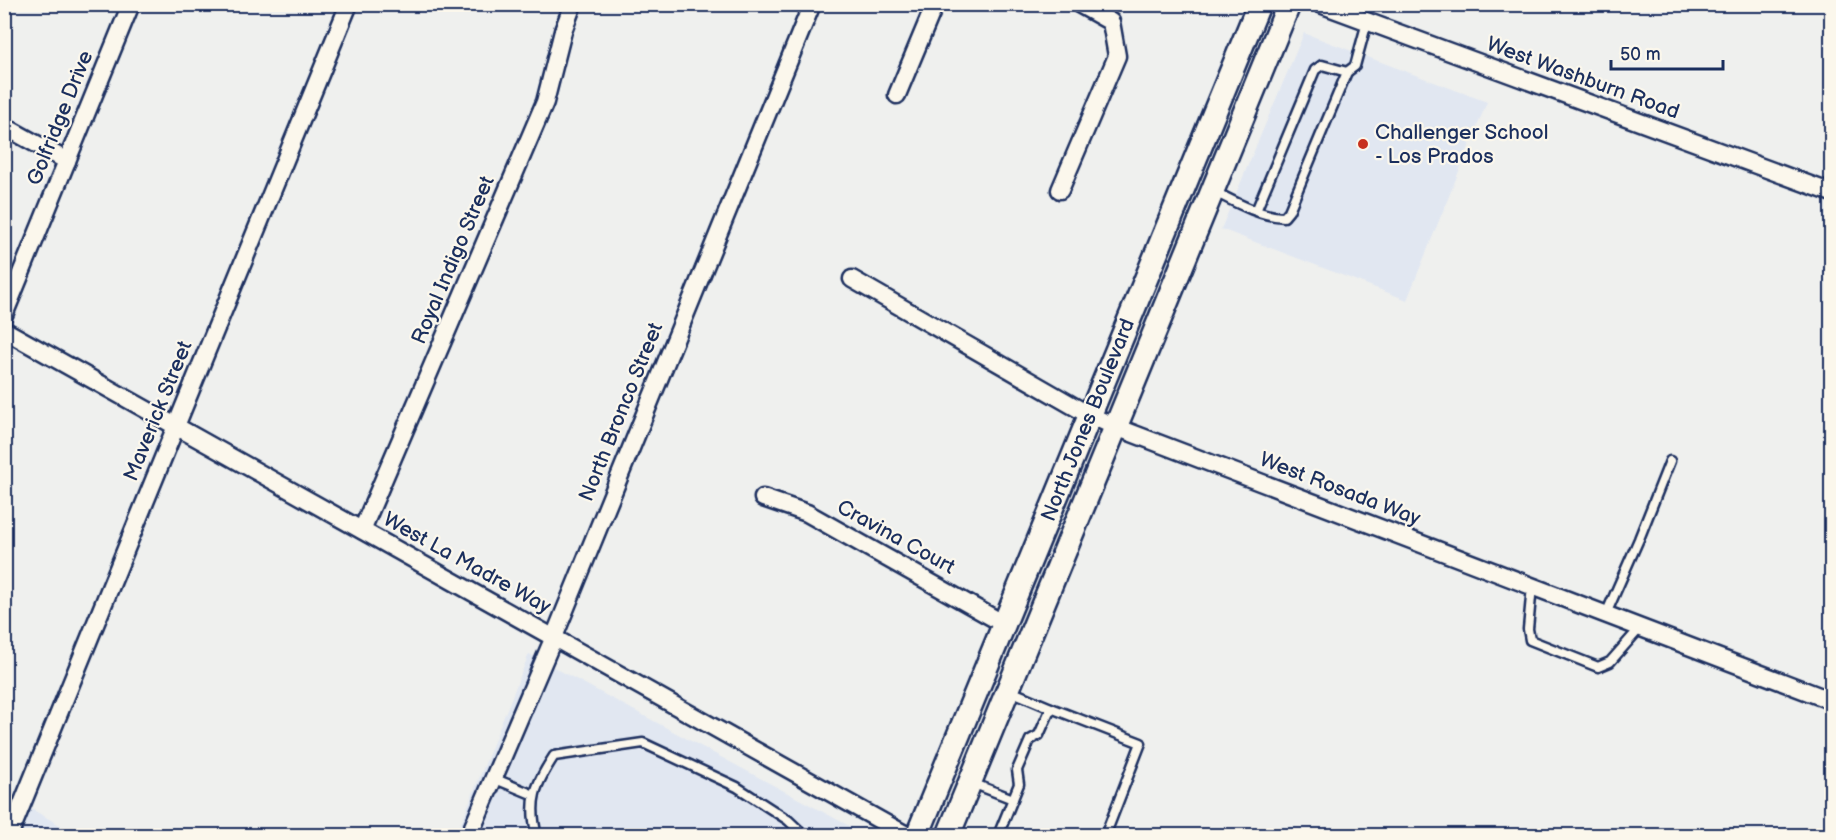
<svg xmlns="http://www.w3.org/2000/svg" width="1836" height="840" font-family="'Balsamiq Sans',sans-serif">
<rect width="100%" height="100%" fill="#eff0ee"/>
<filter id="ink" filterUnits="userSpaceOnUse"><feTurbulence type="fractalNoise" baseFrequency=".0167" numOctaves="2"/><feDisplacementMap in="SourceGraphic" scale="12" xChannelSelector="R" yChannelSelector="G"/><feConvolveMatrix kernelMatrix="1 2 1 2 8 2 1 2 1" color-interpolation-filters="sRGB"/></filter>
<g filter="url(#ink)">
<!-- built -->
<g fill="#e1e7f1">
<polygon points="1304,33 1487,102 1407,300 1221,229"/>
<polygon points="529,654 866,835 456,836"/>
<polygon points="28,807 77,835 17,836"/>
</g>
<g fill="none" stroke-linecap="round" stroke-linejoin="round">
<!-- lane casing -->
<g stroke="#1b2f5e" stroke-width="13">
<g id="lane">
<polyline points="1347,72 1355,66 1367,22"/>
<path d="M1213 191C1235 202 1259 216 1284 217L1289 211 1347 72 1322 65 1315 70 1256 211"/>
<polyline points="1532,586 1528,629 1530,640 1598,667 1610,662 1640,628"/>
<polyline points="1606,614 1639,539 1670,461"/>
<polyline points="1051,708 1141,743 1105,836"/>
<polyline points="493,778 534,795"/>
<polyline points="972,783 1013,799"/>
<polyline points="999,833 1019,784 1017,770 1030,740 1039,735 1051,708 1008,690"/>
<path d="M537 836C528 801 535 785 554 756L643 743 737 787 788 820 805 836"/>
</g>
</g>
<!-- street casing -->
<g stroke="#1b2f5e" stroke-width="21">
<g id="street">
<polyline points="1320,4 1832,193"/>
<polyline points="897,95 935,4"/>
<polyline points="4,126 67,161"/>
<polyline points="1060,190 1117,56 1111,22 1079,4"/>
<polyline points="852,279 1089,415 1116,427 1832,701"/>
<polyline points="4,315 131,4"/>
<polyline points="4,330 908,836"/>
<polyline points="763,498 807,513 1004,624"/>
<polyline points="362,530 545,102 563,31 573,4"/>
<polyline points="9,836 176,426 349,4"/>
<polyline points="469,836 554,637 812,4"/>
</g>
</g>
<!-- secondary casing -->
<g stroke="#1b2f5e" stroke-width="27">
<g id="secondary">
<polyline points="917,836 1259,4"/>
<polyline points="948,836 1289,4"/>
</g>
</g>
<!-- lane -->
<use href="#lane" stroke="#fbf7ec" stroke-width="8"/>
<!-- street -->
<use href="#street" stroke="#fbf7ec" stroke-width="16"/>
<!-- secondary -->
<use href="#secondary" stroke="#fbf7ec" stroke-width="22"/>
</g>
</g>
<!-- markers -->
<circle fill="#c8321e" stroke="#fbf7ec" stroke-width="2" cx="1363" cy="144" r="6"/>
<g text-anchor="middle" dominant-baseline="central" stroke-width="4.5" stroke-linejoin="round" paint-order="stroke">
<!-- street labels -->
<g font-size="21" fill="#1b2f5e" stroke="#fbf7ec">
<text transform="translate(1583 78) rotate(20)">West Washburn Road</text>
<text transform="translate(60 118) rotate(-68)">Golfridge Drive</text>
<text transform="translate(453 260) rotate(-67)">Royal Indigo Street</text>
<text transform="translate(158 411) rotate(-68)">Maverick Street</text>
<text transform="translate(621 412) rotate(-68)">North Bronco Street</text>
<text transform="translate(1088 420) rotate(-68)">North Jones Boulevard</text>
<text transform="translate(1340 489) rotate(21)">West Rosada Way</text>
<text transform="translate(896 537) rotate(29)">Cravina Court</text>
<text transform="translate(467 563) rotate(29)">West La Madre Way</text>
</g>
<!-- poi labels -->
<g font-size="21" fill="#1b2f5e" stroke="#fbf7ec" text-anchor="start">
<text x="1375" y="132">Challenger School<tspan x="1375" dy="24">- Los Prados</tspan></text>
</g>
</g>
<!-- margin -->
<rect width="1836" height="840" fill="none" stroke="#fbf7ec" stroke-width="24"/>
<rect x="12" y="12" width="1812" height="816" fill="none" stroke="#1b2f5e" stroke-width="2" filter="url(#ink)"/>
<!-- scale -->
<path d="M1611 60v9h112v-9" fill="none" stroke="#1b2f5e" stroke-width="3"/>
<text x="1620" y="60" font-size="18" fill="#1b2f5e" stroke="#fbf7ec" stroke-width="4.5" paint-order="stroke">50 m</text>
</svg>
